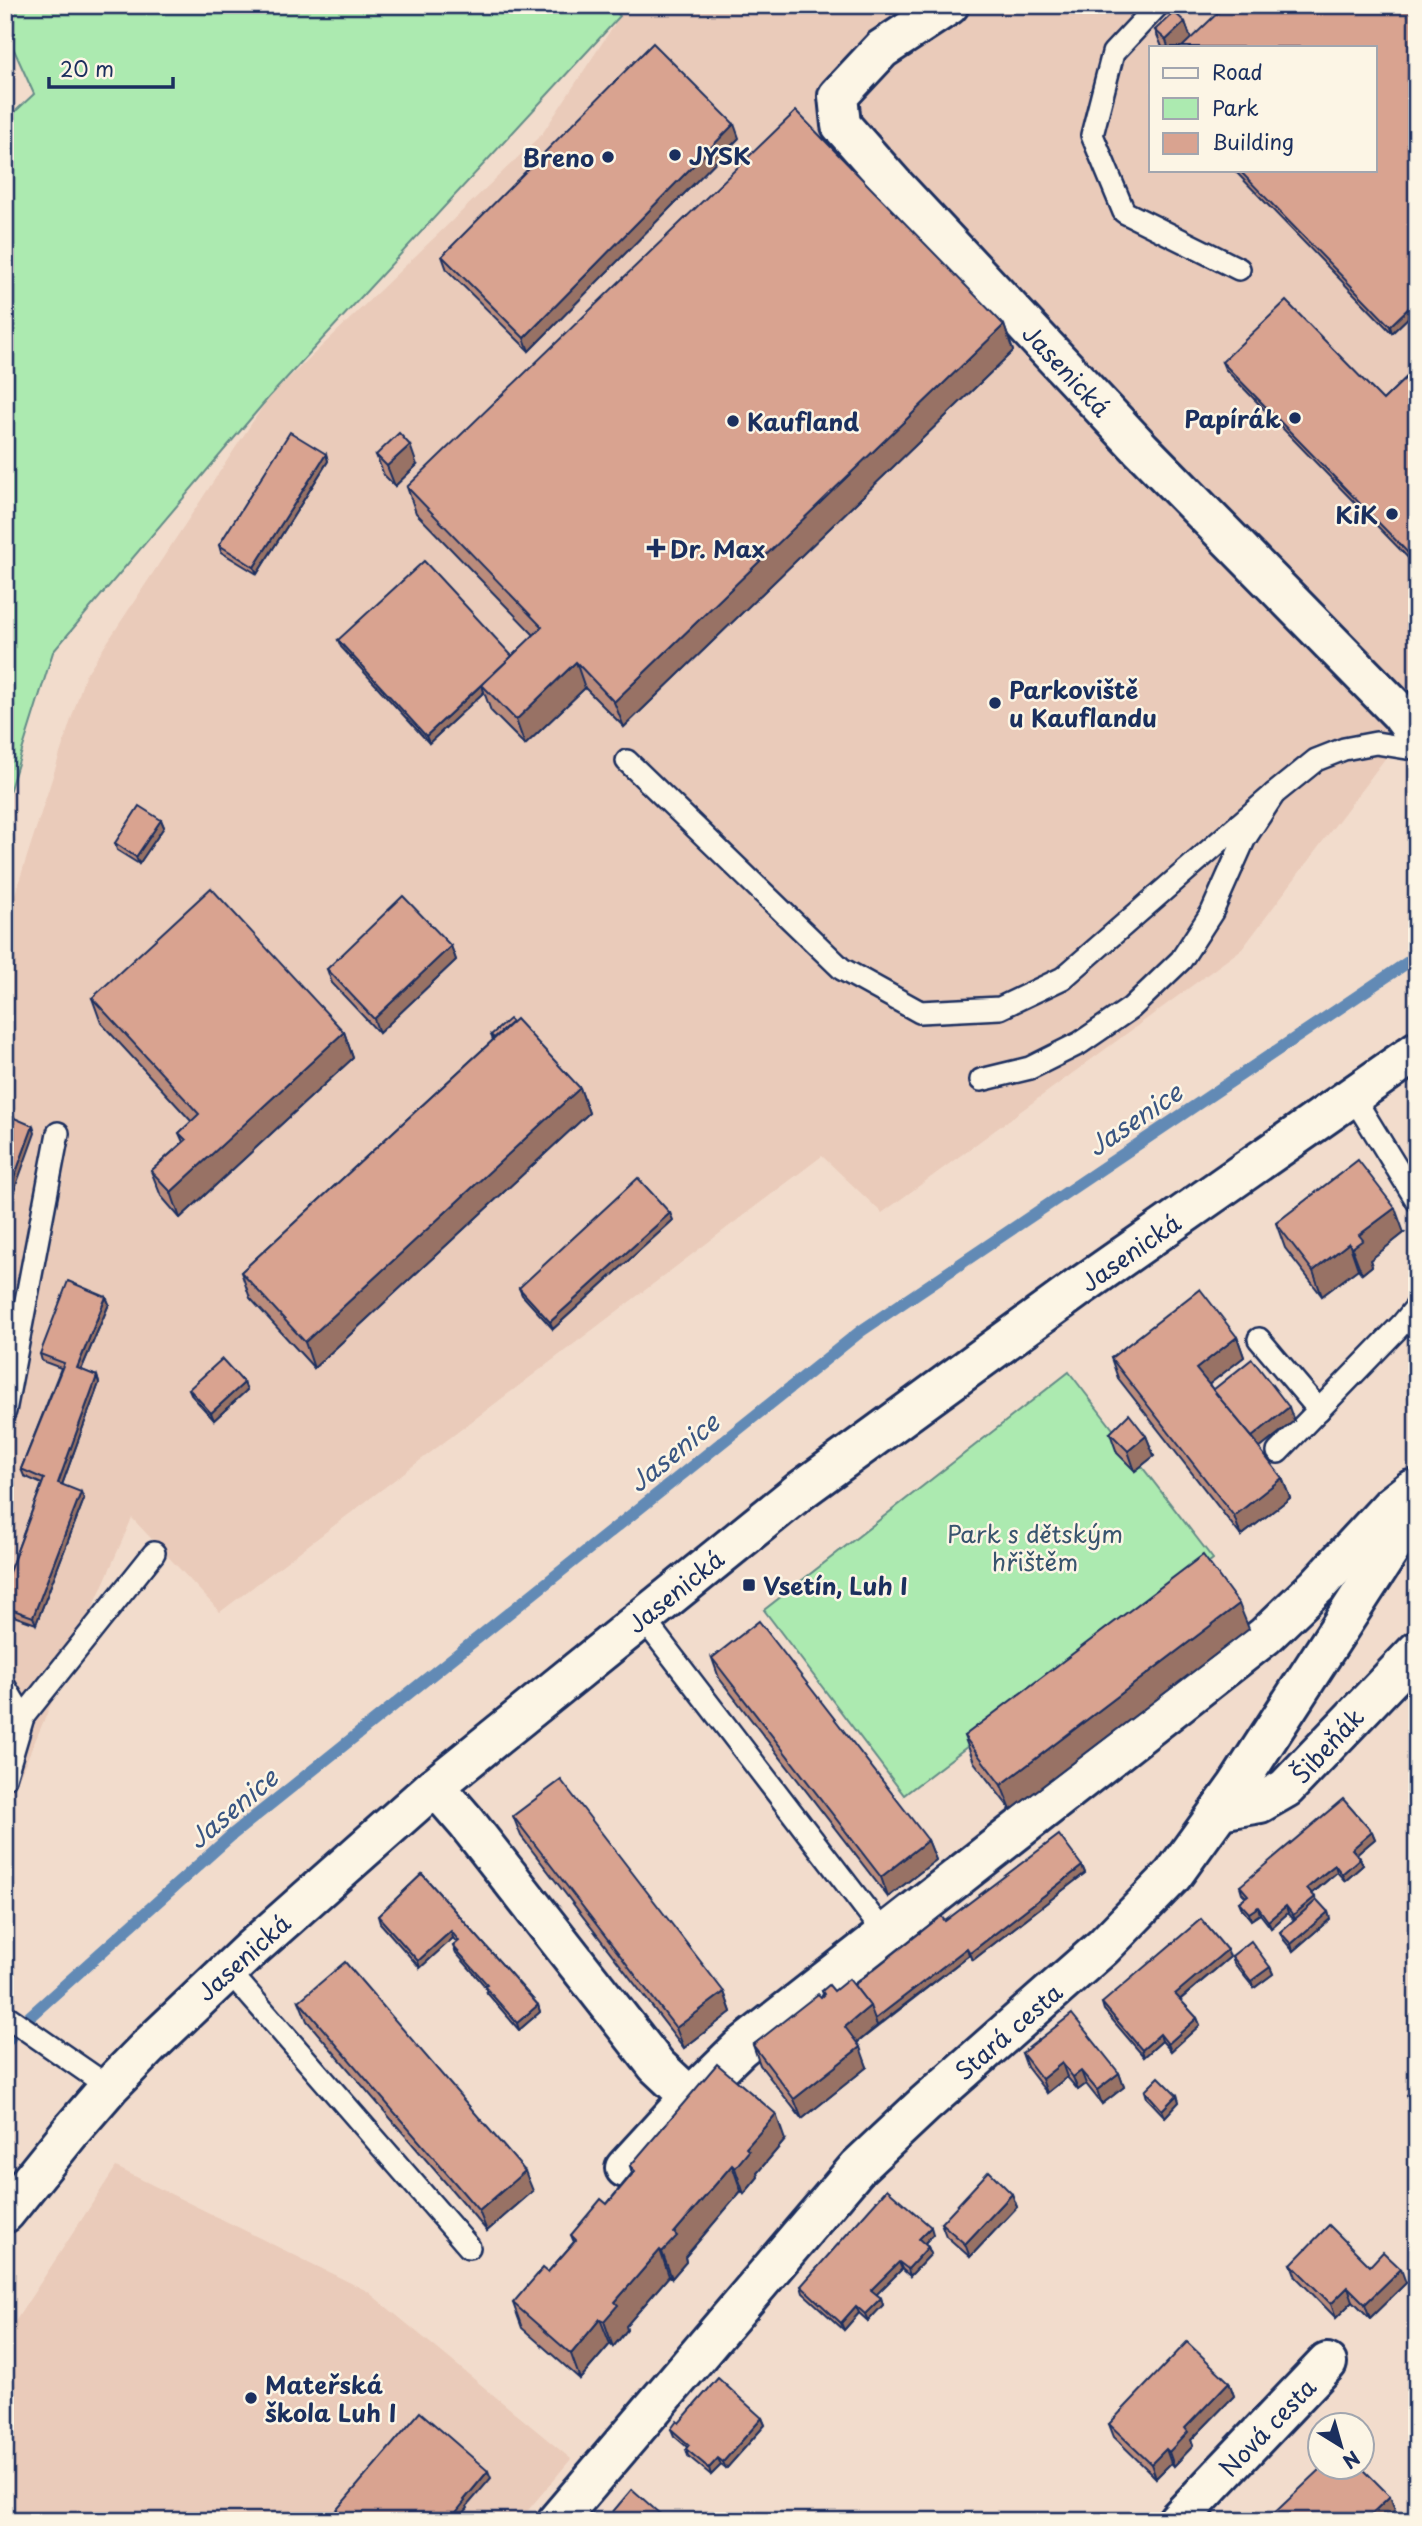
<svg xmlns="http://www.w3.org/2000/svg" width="1422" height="2526" font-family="'Playpen Sans',sans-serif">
<rect width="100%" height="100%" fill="#f2dccc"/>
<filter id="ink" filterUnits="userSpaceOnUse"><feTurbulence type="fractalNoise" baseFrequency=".0143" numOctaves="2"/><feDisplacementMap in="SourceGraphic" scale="14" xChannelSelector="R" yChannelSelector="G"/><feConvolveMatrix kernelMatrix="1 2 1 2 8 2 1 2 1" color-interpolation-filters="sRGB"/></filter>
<g filter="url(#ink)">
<!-- built -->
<g fill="#eacbba" fill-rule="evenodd">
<path d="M621 5H1417V716L1242 949 882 1213 822 1156 220 1612 132 1518 5 1810V925L85 676 269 397 542 134 620 16ZM1151 47H1375V170H1151Z"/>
<polygon points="116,2167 367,2291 571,2459 519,2521 5,2521 5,2337"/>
</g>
<!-- green -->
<g fill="#aceab0" stroke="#648c87" stroke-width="2">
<polygon points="5,5 609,5 620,16 269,397 53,652 5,805 5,121 34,94 5,30"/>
<polygon points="1069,1372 1213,1559 904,1795 764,1610"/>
</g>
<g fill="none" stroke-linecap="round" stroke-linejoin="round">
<!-- stream -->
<polyline stroke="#628ab5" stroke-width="12" points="5,2044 18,2027 233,1834 861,1331 1417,956"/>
<!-- lane casing -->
<g stroke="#1b2f5e" stroke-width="26">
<g id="lane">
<polyline points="1158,5 1113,53 1092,135 1124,212 1239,269"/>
<polyline points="627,761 842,969 920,1012 1000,1008 1063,978 1274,794"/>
<polyline points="981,1080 1030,1068 1080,1043 1131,1008 1181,960 1212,912 1244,840 1274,794 1316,760 1344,749 1376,743 1407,748 1417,744"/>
<polyline points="1352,1095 1417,1201"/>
<polyline points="1259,1339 1319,1410"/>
<polyline points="5,1411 58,1133"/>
<polyline points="1278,1452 1403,1323 1417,1306"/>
<polyline points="642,1617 885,1934"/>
<polyline points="5,1687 23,1717"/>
<polyline points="5,1778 23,1717 154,1553"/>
<polyline points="228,1970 469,2247"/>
<polyline points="5,2015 109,2087"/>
</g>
</g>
<!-- street casing -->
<g stroke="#1b2f5e" stroke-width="44">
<g id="street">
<polyline points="949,5 882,49 838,96 841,125 894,185 1141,449 1400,713 1417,736"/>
<polyline points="435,1786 467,1823 657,2066 690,2097"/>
<polyline points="1220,1810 1260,1803 1286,1788 1417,1651"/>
<polyline points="625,2168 690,2097 740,2048 1265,1636 1317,1586 1392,1505 1411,1490"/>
<polyline points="557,2521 858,2167 925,2104 1103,1947 1173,1875 1237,1786 1417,1508"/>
<polyline points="1177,2521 1327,2363"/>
</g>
</g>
<!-- secondary casing -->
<g stroke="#1b2f5e" stroke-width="44">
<polyline id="secondary" points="5,2213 71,2131 109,2087 150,2045 250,1950 435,1786 800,1491 1078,1288 1417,1051"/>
</g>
<!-- lane -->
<use href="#lane" stroke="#fcf5e5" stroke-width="21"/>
<!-- street -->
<use href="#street" stroke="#fcf5e5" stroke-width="38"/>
<!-- secondary -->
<use href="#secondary" stroke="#fcf5e5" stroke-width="38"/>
</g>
<!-- wall -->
<g fill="#bb8c7c" stroke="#1b2f5e" stroke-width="2">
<polygon points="1417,5 1417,309 1392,333 1234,170 1375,170 1375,47 1162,47 1155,30 1185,22 1191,39"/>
<polygon points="739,138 529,351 447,270 442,256"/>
<polygon points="1004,325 1013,351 624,727 585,688 525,745 491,711 484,692 429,743 341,647 338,640 512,656 534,635 416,513 407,487"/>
<polygon points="1222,362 1383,400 1417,367 1417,567 1225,369"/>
<polygon points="326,454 328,461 257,574 221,552 219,545"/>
<polygon points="376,455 417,465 395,486 384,475"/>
<polygon points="161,820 164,827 139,864 117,850 115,843"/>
<polygon points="451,946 456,960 379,1033 332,983 327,969"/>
<polygon points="92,998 344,1032 353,1058 180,1218 161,1196 151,1171 183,1142 179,1133 192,1122 101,1023"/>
<polygon points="491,1035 580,1088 589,1113 314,1368 250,1298 241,1272 493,1040"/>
<polygon points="673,1220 553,1329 522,1295 519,1288"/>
<polygon points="1276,1223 1404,1233 1370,1260 1372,1266 1362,1274 1358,1269 1322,1296 1285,1248"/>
<polygon points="106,1297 109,1304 81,1370 97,1376 99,1383 62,1485 84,1499 36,1624 5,1613 5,1583 42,1484 24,1476 21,1469 61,1368 42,1361 40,1354"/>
<polygon points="1237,1337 1244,1357 1209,1384 1213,1390 1294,1421 1259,1449 1282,1478 1290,1498 1241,1536 1118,1378 1111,1358"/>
<polygon points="244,1383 247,1390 214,1420 192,1396 189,1389"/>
<polygon points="1110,1433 1146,1436 1154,1456 1135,1471 1117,1453"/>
<polygon points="1249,1629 1011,1810 974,1762 964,1736"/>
<polygon points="712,1658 928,1840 936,1860 888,1897 719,1678"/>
<polygon points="513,1816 724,1992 731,2012 684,2048 521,1836"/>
<polygon points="1372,1832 1375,1839 1357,1854 1363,1865 1345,1881 1337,1872 1312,1894 1316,1901 1328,1912 1330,1919 1293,1951 1283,1939 1280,1932 1294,1920 1288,1913 1271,1928 1260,1914 1251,1920 1242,1909 1239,1902 1246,1897 1242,1893 1240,1886"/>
<polygon points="1082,1866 1085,1873 973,1960 969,1955 857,2043 867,2067 802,2119 760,2065 753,2045 821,1997 823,1994 822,1991 834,1991 854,1985 945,1921"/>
<polygon points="422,1874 538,2005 540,2012 519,2030 487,1993 485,1986 456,1953 453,1946 457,1943 453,1938 420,1968 380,1923 378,1916"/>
<polygon points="1232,1956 1270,1967 1273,1974 1254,1988 1234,1963"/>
<polygon points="1230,1957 1180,2000 1197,2018 1200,2025 1171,2051 1162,2041 1144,2057 1104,2010 1102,2003"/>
<polygon points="299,2001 533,2191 487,2231 307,2021"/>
<polygon points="1022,2053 1119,2073 1124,2087 1102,2104 1086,2084 1078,2090 1067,2077 1047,2093 1027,2067"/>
<polygon points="1145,2091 1177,2095 1179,2102 1165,2117 1147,2098"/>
<polygon points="785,2140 757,2173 758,2177 744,2194 741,2191 685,2257 686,2262 672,2278 669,2276 626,2326 627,2330 613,2347 610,2344 580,2379 522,2328 513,2303 548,2272 574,2242 571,2235 607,2204 632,2173 630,2166"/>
<polygon points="1012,2194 1017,2207 970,2257 946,2236 941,2223"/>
<polygon points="933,2234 924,2244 928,2247 931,2254 910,2276 902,2269 876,2294 881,2298 883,2305 868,2321 859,2313 844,2330 803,2293 801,2286"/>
<polygon points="1291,2264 1406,2283 1370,2318 1353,2301 1336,2318 1296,2277"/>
<polygon points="1229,2382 1234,2396 1191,2440 1193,2446 1174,2466 1171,2463 1156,2478 1114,2437 1109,2424"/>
<polygon points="762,2418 765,2425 726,2469 721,2465 711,2475 688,2456 686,2449 687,2447 674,2436 671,2429 679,2423"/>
</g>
<!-- shaded-wall -->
<g fill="#987265" stroke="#1b2f5e" stroke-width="2">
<polygon points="1185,22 1192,42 1186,47 1168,47 1166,40"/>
<polygon points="734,124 739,138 529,351 524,338"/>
<polygon points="1417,300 1417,309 1392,333 1390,326"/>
<polygon points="1004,325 1013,351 624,727 614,702"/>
<polygon points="410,445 417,465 395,486 387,466"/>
<polygon points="326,454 328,461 257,574 254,567"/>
<polygon points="513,656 482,685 484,692 429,743 426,736"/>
<polygon points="576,662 585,688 525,745 516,720"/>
<polygon points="161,820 164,827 139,864 136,857"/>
<polygon points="451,946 456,960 379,1033 374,1019"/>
<polygon points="344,1032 353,1058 180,1218 171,1192"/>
<polygon points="580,1088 589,1113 314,1368 305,1342"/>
<polygon points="33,1126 35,1133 5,1216 5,1202"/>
<polygon points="1395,1208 1404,1233 1370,1260 1372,1266 1362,1274 1352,1248 1359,1235"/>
<polygon points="670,1213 673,1220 553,1329 550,1322"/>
<polygon points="8,1220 10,1227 5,1239 5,1226"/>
<polygon points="1349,1243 1358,1269 1322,1296 1313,1271"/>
<polygon points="106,1297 109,1304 79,1375 77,1368"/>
<polygon points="1237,1337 1244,1357 1203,1389 1196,1369"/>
<polygon points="97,1376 99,1383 60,1490 58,1483"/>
<polygon points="244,1383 247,1390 214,1420 211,1413"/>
<polygon points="1289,1407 1294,1421 1259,1449 1249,1439"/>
<polygon points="1146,1436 1154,1456 1135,1471 1128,1451"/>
<polygon points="1282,1478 1290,1498 1241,1536 1234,1516"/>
<polygon points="81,1492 84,1499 36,1624 33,1617"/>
<polygon points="1239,1604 1249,1629 1011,1810 1001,1785"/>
<polygon points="1372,1832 1375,1839 1355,1856 1352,1849"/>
<polygon points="928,1840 936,1860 888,1897 881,1877"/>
<polygon points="1360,1858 1363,1865 1345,1881 1342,1874"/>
<polygon points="1335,1865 1337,1872 1310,1895 1307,1888"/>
<polygon points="1082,1866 1085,1873 973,1960 970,1953"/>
<polygon points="1315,1897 1317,1904 1296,1922 1293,1915"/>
<polygon points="1286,1906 1288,1913 1271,1928 1268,1921"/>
<polygon points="1258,1907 1260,1914 1251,1920 1249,1913"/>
<polygon points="1328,1912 1330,1919 1293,1951 1291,1944"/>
<polygon points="451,1931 453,1938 420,1968 418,1961"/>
<polygon points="967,1948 969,1955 877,2026 875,2019"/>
<polygon points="1227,1950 1230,1957 1178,2001 1175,1994"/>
<polygon points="1270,1967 1273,1974 1254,1988 1251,1981"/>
<polygon points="724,1992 731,2012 684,2048 676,2028"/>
<polygon points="538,2005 540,2012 519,2030 517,2023"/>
<polygon points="870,2006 877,2026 852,2047 845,2027"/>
<polygon points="1197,2018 1200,2025 1171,2051 1168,2044"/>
<polygon points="1160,2034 1162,2041 1144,2057 1142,2050"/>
<polygon points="860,2047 867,2067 802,2119 794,2099"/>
<polygon points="1062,2063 1067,2077 1047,2093 1042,2079"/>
<polygon points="1081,2071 1086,2084 1078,2090 1073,2077"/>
<polygon points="1119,2073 1124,2087 1102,2104 1097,2090"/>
<polygon points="1177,2095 1179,2102 1165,2117 1162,2110"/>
<polygon points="776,2114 785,2140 757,2173 758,2177 744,2194 735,2168 746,2148"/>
<polygon points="732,2165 741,2191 685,2257 686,2262 672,2278 662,2252 674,2233"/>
<polygon points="525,2171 533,2191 487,2231 479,2211"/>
<polygon points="1012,2194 1017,2207 970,2257 965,2244"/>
<polygon points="931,2227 933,2234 922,2246 919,2239"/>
<polygon points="928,2247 931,2254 910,2276 908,2269"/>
<polygon points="660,2250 669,2276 626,2326 627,2330 613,2347 604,2321 615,2302"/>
<polygon points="899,2262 902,2269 874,2297 871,2290"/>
<polygon points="1401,2269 1406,2283 1370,2318 1365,2304"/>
<polygon points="1348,2287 1353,2301 1336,2318 1331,2304"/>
<polygon points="881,2298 883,2305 868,2321 865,2314"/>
<polygon points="856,2306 859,2313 844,2330 841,2323"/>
<polygon points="600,2319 610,2344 580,2379 571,2354"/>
<polygon points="1229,2382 1234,2396 1191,2440 1193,2446 1174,2466 1169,2452 1185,2428"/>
<polygon points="762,2418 765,2425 726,2469 723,2462"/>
<polygon points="1166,2449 1171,2463 1156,2478 1151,2464"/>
<polygon points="718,2458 721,2465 711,2475 709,2468"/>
<polygon points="488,2471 491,2478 467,2506 468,2508 457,2521 449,2521 464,2500"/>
<polygon points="1390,2496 1395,2510 1384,2521 1364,2521"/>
<polygon points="660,2514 663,2521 654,2521"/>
</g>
<!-- building -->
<g fill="#d9a390" stroke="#1b2f5e" stroke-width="2">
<polygon points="1226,5 1417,5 1417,300 1390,326 1239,170 1375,170 1375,47 1182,47"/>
<polygon points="1174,12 1185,22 1166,40 1155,30"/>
<polygon points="653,43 734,124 524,338 442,256"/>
<polygon points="796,111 1004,325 614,702 576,662 516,720 482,685 542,627 407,487"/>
<polygon points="1286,301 1383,400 1417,367 1417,562 1222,362"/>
<polygon points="290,432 326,454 254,567 219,545"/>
<polygon points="399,433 410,445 387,466 376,455"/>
<polygon points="424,561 512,656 426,736 338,640"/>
<polygon points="139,806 161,820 136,857 115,843"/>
<polygon points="211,888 344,1032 171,1192 151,1171 186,1140 179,1133 199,1114 92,998"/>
<polygon points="403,896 451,946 374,1019 327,969"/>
<polygon points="509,1019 512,1022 494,1038 491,1035"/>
<polygon points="516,1019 580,1088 305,1342 241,1272"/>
<polygon points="5,1114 33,1126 5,1202"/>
<polygon points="1358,1160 1395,1208 1359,1235 1363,1240 1352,1248 1349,1243 1313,1271 1276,1223"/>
<polygon points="638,1178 670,1213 550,1322 519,1288"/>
<polygon points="68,1281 106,1297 77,1368 97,1376 58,1483 81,1492 33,1617 5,1607 5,1583 44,1479 21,1469 64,1363 40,1354"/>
<polygon points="1200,1289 1237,1337 1196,1369 1257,1443 1256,1444 1282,1478 1234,1516 1111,1358"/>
<polygon points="222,1359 244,1383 211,1413 189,1389"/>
<polygon points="1252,1359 1289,1407 1252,1437 1213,1390"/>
<polygon points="1129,1414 1146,1436 1128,1451 1110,1433"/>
<polygon points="1203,1555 1239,1604 1001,1785 964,1736"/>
<polygon points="759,1621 928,1840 881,1877 712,1658"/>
<polygon points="561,1780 724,1992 676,2028 513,1816"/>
<polygon points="1343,1799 1372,1832 1352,1849 1360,1858 1342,1874 1335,1865 1321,1876 1307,1888 1315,1897 1293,1915 1286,1906 1268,1921 1258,1907 1249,1913 1239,1902 1248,1895 1240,1886"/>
<polygon points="1059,1835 1082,1866 970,1953 967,1948 875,2019 870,2006 854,1985 941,1916 945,1921"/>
<polygon points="422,1874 538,2005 517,2023 484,1986 487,1984 453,1946 459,1941 451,1931 418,1961 378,1916"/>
<polygon points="1317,1900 1328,1912 1291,1944 1280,1932"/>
<polygon points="1201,1919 1227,1950 1175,1994 1197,2018 1168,2044 1160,2034 1142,2050 1102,2003"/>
<polygon points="1251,1941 1270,1967 1251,1981 1232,1956"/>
<polygon points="345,1962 525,2171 479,2211 299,2001"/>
<polygon points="849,1979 870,2006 845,2027 860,2047 794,2099 753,2045 818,1994 821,1997 824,1994 822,1991 829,1985 834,1991"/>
<polygon points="1072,2014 1119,2073 1097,2090 1081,2071 1073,2077 1062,2063 1042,2079 1022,2053"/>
<polygon points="717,2064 776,2114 746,2148 749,2151 735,2168 732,2165 674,2233 677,2236 662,2252 660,2250 615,2302 618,2305 604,2321 600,2319 571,2354 513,2303 543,2268 548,2272 576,2240 571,2235 601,2199 607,2204 635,2171 630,2166"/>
<polygon points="1159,2077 1177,2095 1162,2110 1145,2091"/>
<polygon points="1417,2086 1417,2115 1407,2095"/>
<polygon points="989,2171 1012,2194 965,2244 941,2223"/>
<polygon points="887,2189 931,2227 919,2239 928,2247 908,2269 899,2262 871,2290 881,2298 865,2314 856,2306 841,2323 801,2286"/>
<polygon points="1329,2225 1370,2266 1383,2252 1401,2269 1365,2304 1348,2287 1331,2304 1291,2264"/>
<polygon points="1187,2342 1229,2382 1185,2428 1188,2432 1169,2452 1166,2449 1151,2464 1109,2424"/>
<polygon points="718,2378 762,2418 723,2462 718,2458 709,2468 686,2449 689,2445 671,2429 677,2421 679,2423"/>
<polygon points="420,2412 488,2471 464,2500 465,2501 449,2521 327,2521"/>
<polygon points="1323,2467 1361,2467 1390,2496 1364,2521 1266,2521"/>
<polygon points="632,2489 660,2514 654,2521 605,2521"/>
</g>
</g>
<!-- markers -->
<g fill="#1b2f5e" stroke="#fcf5e5" stroke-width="2.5">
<circle cx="675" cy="155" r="7"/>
<circle cx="608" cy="157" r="7"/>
<circle cx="1295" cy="418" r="7"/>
<circle cx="733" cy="421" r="7"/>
<circle cx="1392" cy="514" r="7"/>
<path d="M652.5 537.5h7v7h7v7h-7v7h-7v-7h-7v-7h7z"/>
<circle cx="995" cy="703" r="7"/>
<rect x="742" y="1578" width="14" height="14" rx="3.5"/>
<circle cx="251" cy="2398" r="7"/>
</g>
<g text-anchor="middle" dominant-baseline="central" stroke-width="5" stroke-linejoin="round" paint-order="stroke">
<!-- poi labels -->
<g font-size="24" font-weight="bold" fill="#1b2f5e" stroke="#fcf5e5" text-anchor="start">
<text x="689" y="155">JYSK</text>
<text x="594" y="157" text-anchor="end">Breno</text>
<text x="1281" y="418" text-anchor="end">Papírák</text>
<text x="747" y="421">Kaufland</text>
<text x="1378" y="514" text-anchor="end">KiK</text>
<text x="670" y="548">Dr. Max</text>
<text x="1009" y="689">Parkoviště<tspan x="1009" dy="28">u Kauflandu</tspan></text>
<text x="763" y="1585">Vsetín, Luh I</text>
<text x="265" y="2384">Mateřská<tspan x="265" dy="28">škola Luh I</tspan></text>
</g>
<!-- street labels -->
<g font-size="24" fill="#1b2f5e" stroke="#fcf5e5">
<text transform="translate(1067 370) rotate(47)">Jasenická</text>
<text transform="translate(1130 1252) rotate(-35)">Jasenická</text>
<text transform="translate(675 1591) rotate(-39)">Jasenická</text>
<text transform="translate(1327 1745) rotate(-47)">Šibeňák</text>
<text transform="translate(243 1957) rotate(-42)">Jasenická</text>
<text transform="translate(1008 2031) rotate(-41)">Stará cesta</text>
<text transform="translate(1267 2427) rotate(-46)">Nová cesta</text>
</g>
<!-- park labels -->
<g font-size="24" fill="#38546e" stroke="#fcf5e5">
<text x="1035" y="1533">Park s dětským<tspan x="1035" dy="28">hřištěm</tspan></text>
</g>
<!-- water labels -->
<g font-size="26" font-style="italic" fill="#395582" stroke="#fcf5e5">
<text transform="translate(1134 1119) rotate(-34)">Jasenice</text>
<text transform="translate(673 1452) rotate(-39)">Jasenice</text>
<text transform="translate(232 1808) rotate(-40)">Jasenice</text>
</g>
</g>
<!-- margin -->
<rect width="1422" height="2526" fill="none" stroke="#fcf5e5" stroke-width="28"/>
<rect x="14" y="14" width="1394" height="2498" fill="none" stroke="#1b2f5e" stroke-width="2.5" filter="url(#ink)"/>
<!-- legend -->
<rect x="1149" y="46" width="228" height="126" fill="#fcf5e5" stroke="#a2a6af" stroke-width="2"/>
<rect x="1163" y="68" width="35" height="10" fill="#fcf5e5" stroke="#a2a6af" stroke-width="2"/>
<text x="1212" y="80" font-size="21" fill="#1b2f5e">Road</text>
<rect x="1163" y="98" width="35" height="21" fill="#aceab0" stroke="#a2a6af" stroke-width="2"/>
<text x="1212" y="116" font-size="21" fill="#1b2f5e">Park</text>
<rect x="1163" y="133" width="35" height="21" fill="#d9a390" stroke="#a2a6af" stroke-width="2"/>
<text x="1212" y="150" font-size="21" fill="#1b2f5e">Building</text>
<!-- north arrow -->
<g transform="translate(1341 2446) rotate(143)"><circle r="33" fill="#fcf5e5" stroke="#a2a6af" stroke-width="2"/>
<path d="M0-5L12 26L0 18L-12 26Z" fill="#1b2f5e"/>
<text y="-10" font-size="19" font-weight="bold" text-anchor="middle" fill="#1b2f5e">N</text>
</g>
<!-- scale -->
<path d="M49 77v10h124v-10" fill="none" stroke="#1b2f5e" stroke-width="3.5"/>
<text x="60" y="77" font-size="21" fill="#1b2f5e" stroke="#fcf5e5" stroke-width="5" paint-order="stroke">20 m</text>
</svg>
